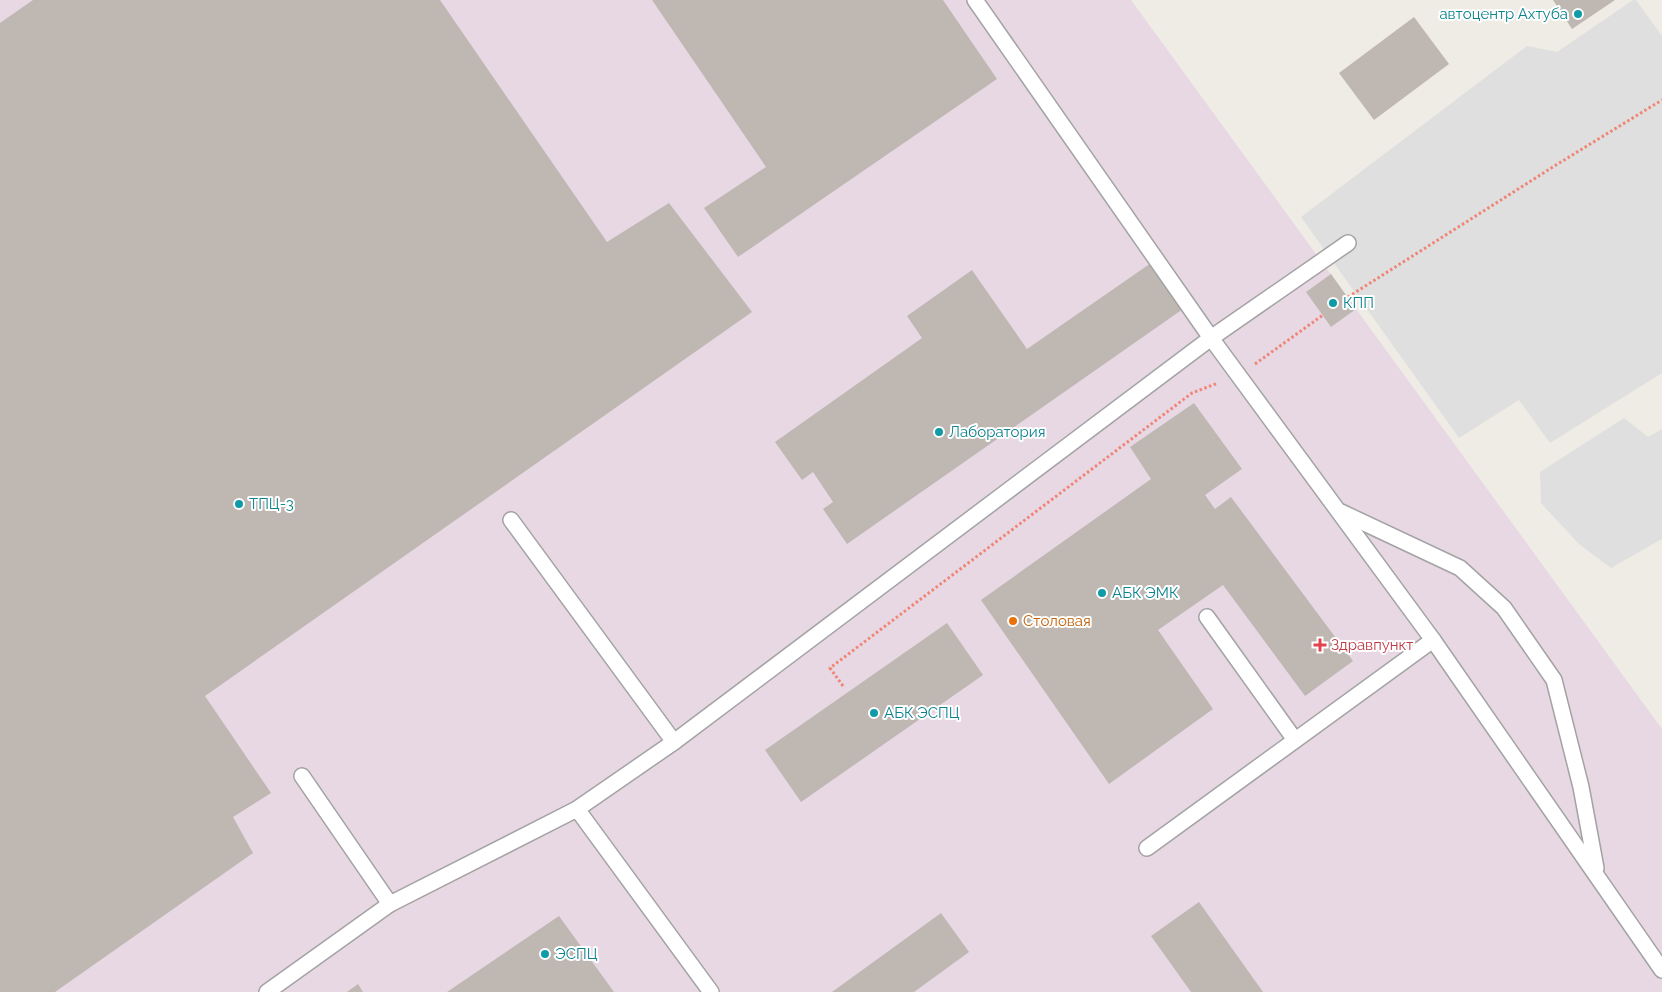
<svg xmlns="http://www.w3.org/2000/svg" width="1662" height="992" font-family="Raleway,sans-serif">
<rect width="100%" height="100%" fill="#efece5"/>
<!-- industrial -->
<polygon fill="#e7d8e4" points="0,0 1131,0 1662,729 1662,992 0,992"/>
<!-- parking -->
<g fill="#dfdfdf">
<polygon points="1633,0 1636,0 1662,36 1662,373 1550,443 1519,400 1459,438 1301,217 1527,46 1557,52"/>
<polygon points="1624,418 1648,437 1662,429 1662,539 1611,568 1579,544 1541,503 1540,472"/>
</g>
<!-- building -->
<g fill="#bfb8b2">
<polygon points="33,0 440,0 607,242 669,203 752,312 205,696 271,793 233,817 253,853 55,992 0,992 0,23"/>
<polygon points="652,0 943,0 997,79 738,257 704,208 766,167"/>
<polygon points="1553,0 1615,0 1572,29"/>
<polygon points="1414,17 1449,64 1374,120 1339,73"/>
<polygon points="1151,263 1183,309 847,544 823,509 833,502 813,472 802,480 775,442 922,338 907,316 972,270 1027,349"/>
<polygon points="1331,274 1356,309 1331,327 1306,292"/>
<polygon points="1194,403 1242,469 1205,495 1215,509 1231,497 1353,661 1305,696 1223,585 1158,630 1213,709 1109,784 981,600 1151,479 1130,447"/>
<polygon points="947,623 983,675 801,802 765,750"/>
<polygon points="1199,902 1263,992 1191,992 1151,936"/>
<polygon points="941,913 969,952 914,992 832,992"/>
<polygon points="559,916 614,992 447,992"/>
<polygon points="358,984 363,992 347,992"/>
</g>
<g fill="none" stroke-linecap="round" stroke-linejoin="round">
<!-- service casing -->
<g stroke="#a3a3a3" stroke-width="18">
<g id="service">
<polyline points="975,0 1211,338 1433,640 1662,970"/>
<polyline points="1341,512 1460,568 1504,608 1554,680 1581,787 1596,868"/>
<polyline points="511,520 674,742"/>
<polyline points="1207,617 1295,740"/>
<polyline points="302,776 390,904"/>
<polyline points="577,809 711,992"/>
<polyline points="1147,848 1433,640"/>
<polyline points="267,992 390,904 577,809 674,742 1211,338 1348,243"/>
</g>
</g>
<!-- path -->
<g stroke="#f08575" stroke-width="3" stroke-dasharray="2.5 2.5" stroke-linecap="butt">
<polyline points="1348,297 1556,165 1662,100"/>
<polyline points="1255,364 1323,315"/>
<polyline points="843,686 830,668 1192,393 1218,383"/>
</g>
<!-- service -->
<use href="#service" stroke="#fff" stroke-width="15"/>
</g>
<!-- markers -->
<g fill="#0f9aa8" stroke="#fff" stroke-width="2">
<circle cx="1578" cy="14" r="5"/>
<circle cx="1333" cy="303" r="5"/>
<circle cx="939" cy="432" r="5"/>
<circle cx="239" cy="504" r="5"/>
<circle cx="1102" cy="593" r="5"/>
<circle cx="874" cy="713" r="5"/>
<circle cx="545" cy="954" r="5"/>
</g>
<circle fill="#e8710a" stroke="#fff" stroke-width="2" cx="1013" cy="621" r="5"/>
<path fill="#e0444e" stroke="#fff" stroke-width="2" d="M1317.5 637.5h5v5h5v5h-5v5h-5v-5h-5v-5h5z"/>
<g text-anchor="middle" dominant-baseline="central" stroke-width="4" stroke-linejoin="round" paint-order="stroke">
<!-- culture labels -->
<g font-size="15" fill="#0d838f" stroke="#fff" text-anchor="start">
<text x="1568" y="14" text-anchor="end">автоцентр Ахтуба</text>
<text x="1343" y="303">КПП</text>
<text x="949" y="432">Лаборатория</text>
<text x="249" y="504">ТПЦ-3</text>
<text x="1112" y="593">АБК ЭМК</text>
<text x="884" y="713">АБК ЭСПЦ</text>
<text x="555" y="954">ЭСПЦ</text>
</g>
<!-- food labels -->
<g font-size="15" fill="#c56008" stroke="#fff" text-anchor="start">
<text x="1023" y="621">Столовая</text>
</g>
<!-- health labels -->
<g font-size="15" fill="#be3a42" stroke="#fff" text-anchor="start">
<text x="1331" y="645">Здравпункт</text>
</g>
</g>
</svg>
